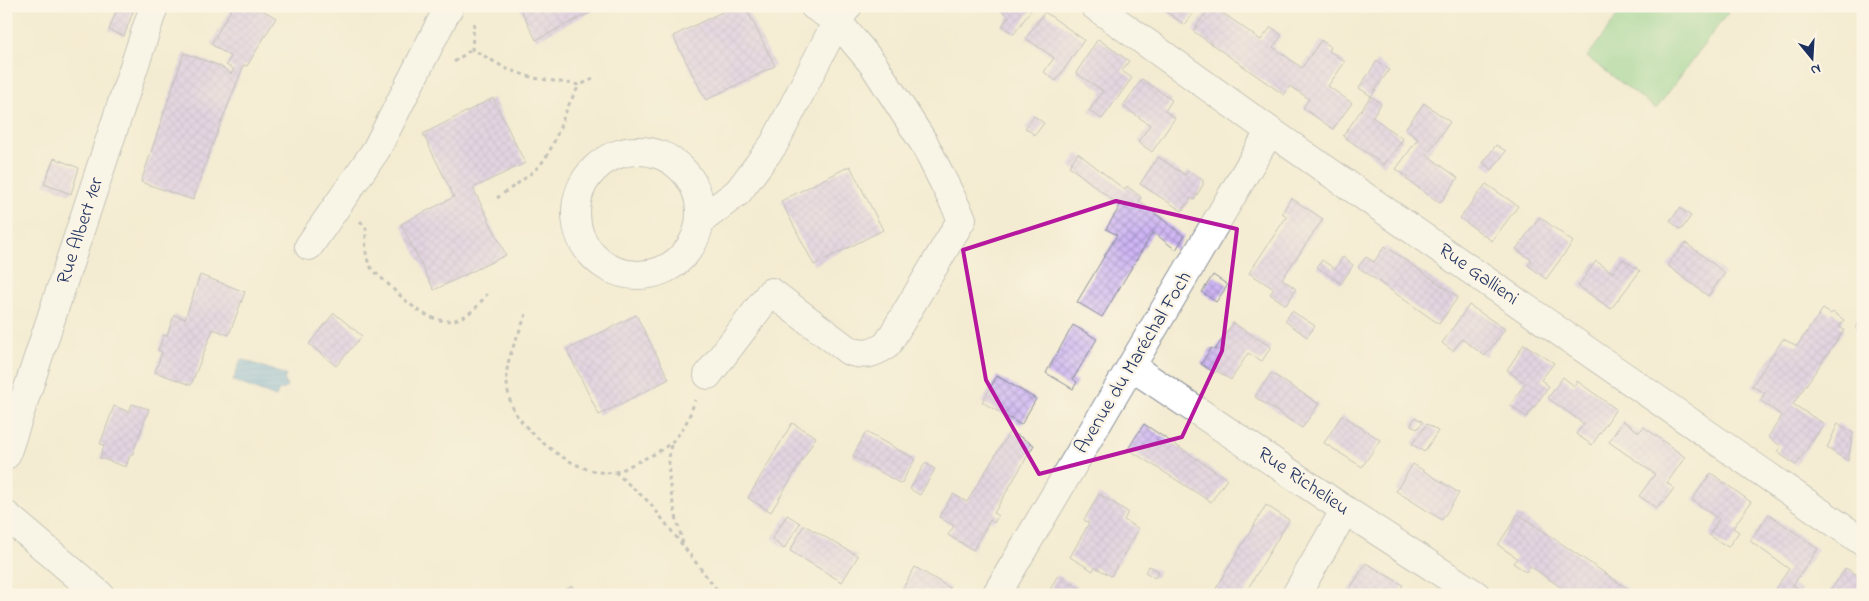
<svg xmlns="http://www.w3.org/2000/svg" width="1869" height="601" font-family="'Indie Flower',sans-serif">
<defs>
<pattern id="water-rules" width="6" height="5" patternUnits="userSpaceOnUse" patternTransform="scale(1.25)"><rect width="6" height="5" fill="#66aadb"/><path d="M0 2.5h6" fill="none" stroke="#538bb5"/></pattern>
<pattern id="building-cross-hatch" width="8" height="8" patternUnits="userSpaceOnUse" patternTransform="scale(1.25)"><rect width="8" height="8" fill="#ceb5f4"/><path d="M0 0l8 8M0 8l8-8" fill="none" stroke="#a694c9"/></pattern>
</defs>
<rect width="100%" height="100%" fill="#fcf5e5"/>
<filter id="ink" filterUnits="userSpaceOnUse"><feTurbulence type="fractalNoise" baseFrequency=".02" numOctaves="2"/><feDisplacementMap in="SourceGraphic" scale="10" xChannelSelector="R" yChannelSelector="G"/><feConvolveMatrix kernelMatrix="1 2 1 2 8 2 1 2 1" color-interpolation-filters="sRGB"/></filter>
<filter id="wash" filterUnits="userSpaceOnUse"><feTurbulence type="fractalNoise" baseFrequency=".0096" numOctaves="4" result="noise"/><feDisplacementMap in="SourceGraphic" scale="20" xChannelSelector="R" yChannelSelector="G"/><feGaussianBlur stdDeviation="1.12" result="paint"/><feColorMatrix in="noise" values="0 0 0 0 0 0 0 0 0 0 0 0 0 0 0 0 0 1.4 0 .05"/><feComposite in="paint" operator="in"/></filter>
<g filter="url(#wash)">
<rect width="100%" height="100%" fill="#f4ecd2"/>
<!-- garden -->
<polygon fill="#88d08c" stroke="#528075" points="1625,6 1733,6 1656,109 1587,57"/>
<!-- water -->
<polygon fill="url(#water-rules)" stroke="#406c9c" points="241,359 286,375 284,381 287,386 285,389 279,390 276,397 233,381"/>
<g id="blocks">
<!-- building -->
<g fill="url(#building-cross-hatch)">
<polygon points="118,6 135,6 124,36 109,30"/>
<polygon points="233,6 256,6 276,18 247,66 244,65 211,148 193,200 141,182 184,53 220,66 231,74 234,69 226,65 231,57 211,44"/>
<polygon points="519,6 603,6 536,40"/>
<polygon points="734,6 745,6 775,66 706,100 673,36"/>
<polygon points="996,6 1034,6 1014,34 1002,26 1009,16"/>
<polygon points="1158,6 1198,6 1185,25"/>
<polygon points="1211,6 1228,6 1223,13 1261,40 1271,27 1282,35 1273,47 1302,68 1321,40 1331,47 1328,50 1345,62 1328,86 1352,103 1333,129 1303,108 1309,99 1299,92 1290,86 1284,95 1193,31"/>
<polygon points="1045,12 1084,40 1056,81 1044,72 1054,58 1026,38"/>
<polygon points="1098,39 1129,61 1122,71 1132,78 1102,119 1089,111 1103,91 1076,73"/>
<polygon points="1377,61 1389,70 1371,96 1359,88"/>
<polygon points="1142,79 1172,100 1165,111 1175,118 1152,152 1138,142 1150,125 1123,106"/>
<polygon points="1371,96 1381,104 1372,117 1403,139 1384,165 1343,136"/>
<polygon points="493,98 525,163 473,188 506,255 434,290 401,224 454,197 423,134"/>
<polygon points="1424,103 1450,122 1427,155 1458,178 1440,203 1406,179 1408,177 1396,169 1418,139 1405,129"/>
<polygon points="1034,116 1044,123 1035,135 1025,128"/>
<polygon points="1496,145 1506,151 1492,170 1483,163"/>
<polygon points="1078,153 1125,190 1127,186 1141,197 1139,201 1184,236 1176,250 1153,232 1102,317 1077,302 1117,235 1106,229 1120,206 1069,166"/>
<polygon points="1158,157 1185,175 1188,171 1203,180 1203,185 1194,200 1191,198 1182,211 1140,184"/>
<polygon points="54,158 79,168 71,194 44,184"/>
<polygon points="850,166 883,230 814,265 781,201"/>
<polygon points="1486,184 1518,206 1492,241 1460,218"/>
<polygon points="1291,198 1323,219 1282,279 1296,289 1286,305 1270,294 1274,289 1249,273 1287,216 1282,213"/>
<polygon points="1680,208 1691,216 1681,230 1670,221"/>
<polygon points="1540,217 1573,242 1546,279 1528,265 1532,260 1516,249"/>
<polygon points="1686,243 1725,273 1708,296 1667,265"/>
<polygon points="1385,246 1458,297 1439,324 1358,267 1366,257 1374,262"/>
<polygon points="1343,257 1353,265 1341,284 1317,267 1322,260 1335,269"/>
<polygon points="1623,259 1640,271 1611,309 1578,286 1596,261 1613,273"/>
<polygon points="200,275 245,292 229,335 213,329 191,385 155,372 162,352 158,350 164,335 167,336 174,315 185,319"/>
<polygon points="1213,275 1228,285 1216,302 1202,292"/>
<polygon points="1469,305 1505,329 1485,356 1462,339 1453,351 1442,343"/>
<polygon points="1823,309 1831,314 1833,312 1844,320 1839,327 1844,330 1793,404 1824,424 1796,465 1777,452 1781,446 1768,437 1782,416 1760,400 1765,393 1752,386 1783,339 1797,346"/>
<polygon points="1292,311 1315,326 1307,337 1285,321"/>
<polygon points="334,313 362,336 336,366 309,344"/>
<polygon points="636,315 669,379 599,415 567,350"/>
<polygon points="1861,318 1863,319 1863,332 1856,329"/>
<polygon points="1233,323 1271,347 1262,361 1248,353 1231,380 1217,371 1215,373 1201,364 1211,348 1215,350"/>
<polygon points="1073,325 1097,339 1073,379 1077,382 1073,389 1046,373"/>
<polygon points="1524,344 1554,363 1541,380 1549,386 1527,417 1510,405 1525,383 1507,370"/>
<polygon points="1271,373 1319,404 1302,428 1255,397"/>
<polygon points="997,376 1036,399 1021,425 982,402"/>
<polygon points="1563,377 1574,386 1577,381 1616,409 1592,445 1576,434 1584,424 1548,398"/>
<polygon points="132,404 149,409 132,455 130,455 126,467 100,458 104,445 100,444 114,406 129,412"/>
<polygon points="1342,415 1380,440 1362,467 1324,443"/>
<polygon points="1415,417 1423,422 1417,429 1411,425"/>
<polygon points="1623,421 1639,432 1644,427 1685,457 1667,483 1674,488 1664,502 1662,501 1657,508 1639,496 1655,474 1609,442"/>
<polygon points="792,423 816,437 771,512 748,498"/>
<polygon points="1838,423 1853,433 1848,461 1827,448"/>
<polygon points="1144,424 1227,479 1211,502 1128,449"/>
<polygon points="1427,424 1438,431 1424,452 1412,444"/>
<polygon points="1010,431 1034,445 994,513 998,516 994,523 990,520 973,550 948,535 954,526 939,517 953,494 967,502"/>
<polygon points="866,432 915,459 901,484 853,456"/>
<polygon points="925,463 935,469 920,495 910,489"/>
<polygon points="1413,464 1459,493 1442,520 1396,491"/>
<polygon points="1711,473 1751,502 1733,528 1739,532 1728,547 1709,535 1719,519 1692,500"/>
<polygon points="1099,494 1128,512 1124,520 1139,529 1111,576 1095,567 1093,571 1070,557 1089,523 1084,520"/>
<polygon points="1266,505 1289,520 1244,595 1219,595 1214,592"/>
<polygon points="1518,514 1637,595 1572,595 1530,566 1526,572 1513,563 1517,558 1498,545"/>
<polygon points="1769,514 1818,549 1793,585 1802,591 1799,595 1771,595 1789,569 1750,541"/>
<polygon points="787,515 800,523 784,549 772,539"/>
<polygon points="804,525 858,556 842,582 790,551"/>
<polygon points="1366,563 1403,585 1397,595 1346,595"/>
<polygon points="1149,566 1159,571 1155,578 1145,572"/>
<polygon points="915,567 950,588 946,595 903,595 900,593"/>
<polygon points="1846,568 1863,579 1863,595 1827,595"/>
<polygon points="1058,575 1091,595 1047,595"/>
<polygon points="572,586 577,595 554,595"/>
</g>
</g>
</g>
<g filter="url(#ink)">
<use href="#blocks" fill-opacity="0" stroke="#888e98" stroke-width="1"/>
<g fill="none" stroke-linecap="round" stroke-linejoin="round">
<!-- minor casing -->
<g stroke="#888e98" stroke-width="30">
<g id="minor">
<polyline points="814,6 837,21 848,6"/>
<polyline points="1095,6 1270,131 1863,542"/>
<circle cx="638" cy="213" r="62"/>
<path d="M701 220 738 192 774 144 837 21 873 64 924 143 962 219 887 345C872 354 866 356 849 351L771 292 708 375"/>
<polyline points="309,246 376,150 444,16 450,6"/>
<polyline points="1132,367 1345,510 1476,595"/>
<polyline points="6,455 154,6"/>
<polyline points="6,515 100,595"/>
<polyline points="996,595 1270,131"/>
<polyline points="1296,595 1345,510"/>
</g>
</g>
<!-- path -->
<g stroke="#888e98" stroke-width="3" stroke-dasharray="4 4" stroke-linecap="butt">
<polyline points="474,23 472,49 507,69 534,78 580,85 593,79"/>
<polyline points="454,62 472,49"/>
<path d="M497 198C514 185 539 172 549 152 561 130 565 106 580 85"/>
<path d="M360 221 366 228C366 240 364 255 370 266 375 274 386 281 392 288 424 319 455 340 487 294"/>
<path d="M526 314C519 335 504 360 507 383 508 395 511 409 519 418 537 442 582 478 615 472 621 471 629 466 635 463 671 447 683 438 695 400"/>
<path d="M671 445C664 478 675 511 683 544"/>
<polyline points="615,472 650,503 721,595"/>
</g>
<!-- minor -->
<use href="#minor" stroke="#fff" stroke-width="28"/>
</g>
</g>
<!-- marked area -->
<path d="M0 0H1869V601H0ZM1116 201 1237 229 1222 351 1182 437 1039 474 986 380 963 250Z" fill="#f4ecd2" fill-opacity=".55" fill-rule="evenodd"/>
<path fill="none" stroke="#b5179e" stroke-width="4" stroke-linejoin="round" d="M1116 201 1237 229 1222 351 1182 437 1039 474 986 380 963 250Z"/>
<g text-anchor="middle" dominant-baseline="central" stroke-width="5" stroke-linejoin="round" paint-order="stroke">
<!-- street labels -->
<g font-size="20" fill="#1b2f5e" stroke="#fcf5e5">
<text transform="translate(81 231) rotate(-72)">Rue Albert 1er</text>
<text transform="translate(1478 275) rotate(35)">Rue Gallieni</text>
<text transform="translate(1134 363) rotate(-59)">Avenue du Maréchal Foch</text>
<text transform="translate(1303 482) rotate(34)">Rue Richelieu</text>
</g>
</g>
<!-- margin -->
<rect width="1869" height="601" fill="none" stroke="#fcf5e5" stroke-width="25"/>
<!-- north arrow -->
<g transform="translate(1812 58) rotate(162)" stroke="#fcf5e5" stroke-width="4" paint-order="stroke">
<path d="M0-4L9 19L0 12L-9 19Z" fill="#1b2f5e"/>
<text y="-8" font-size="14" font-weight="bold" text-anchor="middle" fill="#1b2f5e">N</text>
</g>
</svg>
